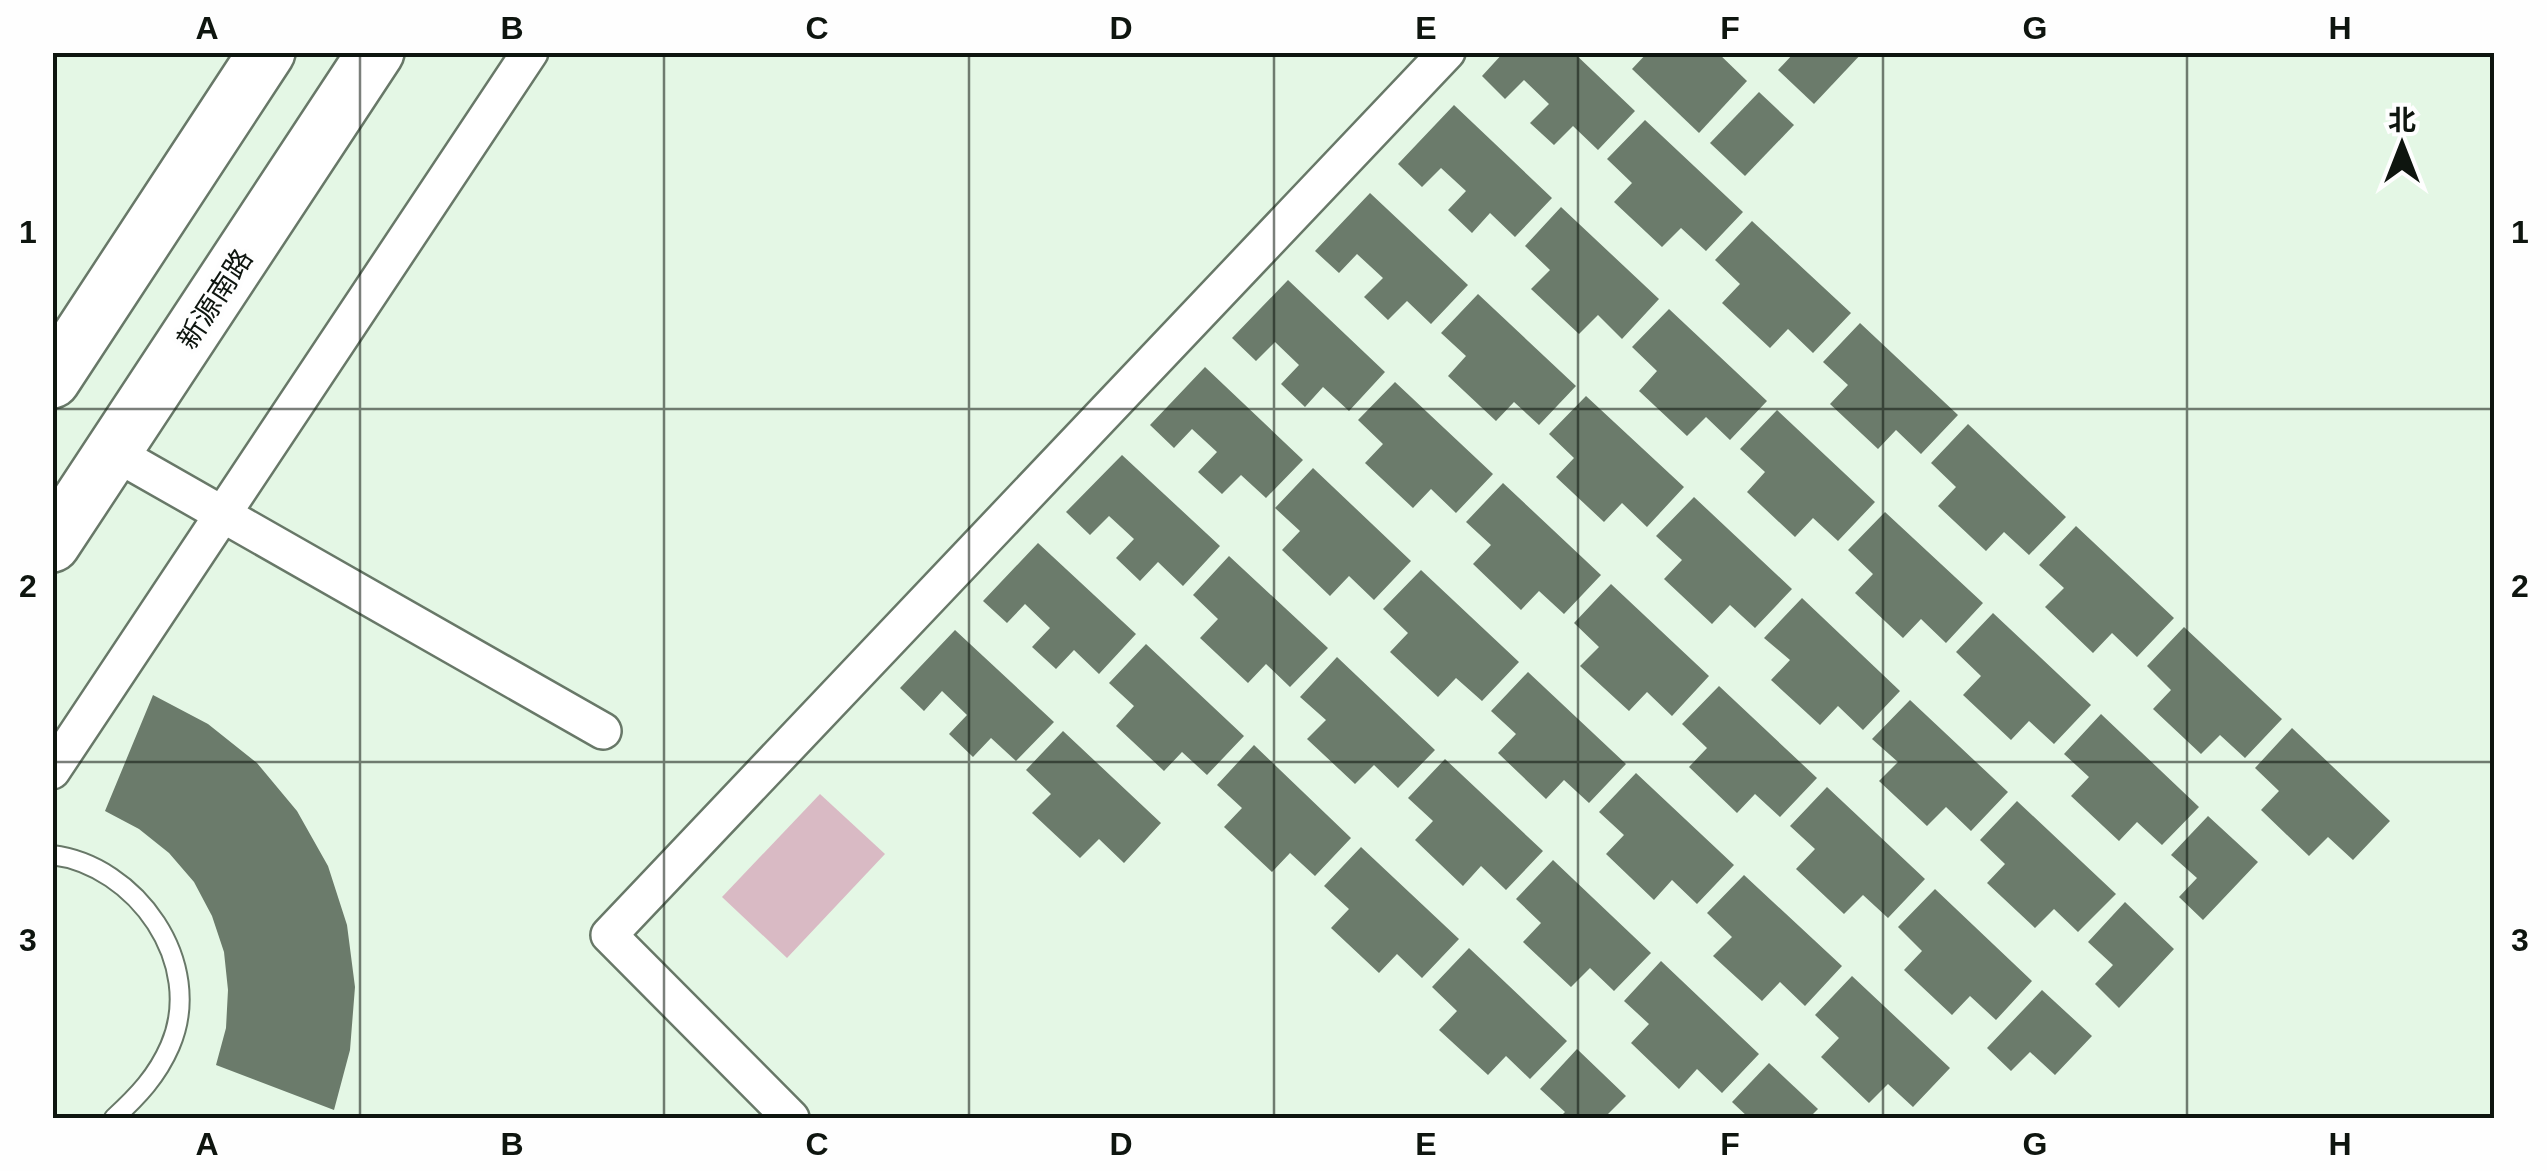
<svg xmlns="http://www.w3.org/2000/svg" width="2547" height="1171" font-family="Arial,'Noto Sans SC',sans-serif">
<rect width="100%" height="100%" fill="#e4f7e5"/>
<!-- green -->
<polygon fill="#d9bac4" points="820,794 885,854 787,958 722,897"/>
<!-- building -->
<g fill="#6b7b6b">
<polygon points="1504,52 1573,52 1635,111 1598,150 1573,126 1554,145 1530,123 1549,104 1524,80 1505,99 1482,76"/>
<polygon points="1648,52 1717,52 1747,81 1699,133 1632,69"/>
<polygon points="1795,52 1863,52 1814,104 1778,70"/>
<polygon points="1759,92 1794,125 1745,176 1710,143"/>
<polygon points="1454,105 1552,198 1515,237 1490,213 1472,233 1448,210 1466,191 1441,168 1422,187 1398,164"/>
<polygon points="1645,120 1743,212 1706,251 1681,228 1662,247 1614,202 1632,183 1607,159"/>
<polygon points="1370,193 1468,285 1431,324 1407,301 1388,320 1364,297 1383,278 1357,254 1339,273 1315,251"/>
<polygon points="1561,207 1659,299 1622,339 1598,315 1579,334 1531,289 1550,270 1525,246"/>
<polygon points="1752,221 1851,313 1813,353 1788,329 1770,348 1722,303 1740,284 1715,260"/>
<polygon points="1288,280 1385,372 1349,411 1323,387 1305,407 1281,384 1299,365 1275,342 1256,361 1232,338"/>
<polygon points="1478,294 1576,386 1539,425 1514,402 1496,421 1448,376 1466,356 1441,333"/>
<polygon points="1669,309 1767,401 1730,440 1706,417 1687,436 1639,391 1657,371 1632,347"/>
<polygon points="1860,323 1958,415 1921,454 1896,430 1878,449 1830,404 1848,385 1823,362"/>
<polygon points="1205,367 1303,460 1266,498 1241,475 1222,494 1198,472 1217,452 1192,429 1174,448 1150,425"/>
<polygon points="1395,382 1493,474 1456,513 1431,489 1413,508 1365,463 1383,444 1358,420"/>
<polygon points="1586,396 1684,487 1647,527 1622,503 1604,522 1556,477 1574,458 1549,434"/>
<polygon points="1777,410 1875,502 1838,541 1813,518 1795,537 1747,492 1765,472 1740,449"/>
<polygon points="1968,424 2066,517 2029,555 2004,532 1986,551 1938,506 1956,487 1931,463"/>
<polygon points="1122,455 1220,546 1183,586 1158,562 1140,581 1116,558 1134,539 1109,516 1090,535 1066,512"/>
<polygon points="1313,468 1411,561 1374,600 1349,576 1330,596 1282,550 1300,531 1275,508"/>
<polygon points="1503,483 1601,575 1564,614 1539,591 1521,610 1473,564 1491,545 1466,522"/>
<polygon points="1694,497 1792,589 1755,628 1730,605 1712,624 1664,579 1682,560 1656,536"/>
<polygon points="1885,512 1983,603 1946,643 1921,619 1903,638 1855,593 1873,574 1848,550"/>
<polygon points="2076,526 2174,618 2137,657 2112,633 2093,653 2045,607 2064,588 2039,565"/>
<polygon points="1038,543 1136,634 1099,674 1074,650 1056,669 1032,647 1050,628 1025,604 1007,623 983,601"/>
<polygon points="1229,556 1328,648 1290,687 1266,664 1248,683 1200,638 1218,619 1193,595"/>
<polygon points="1421,570 1519,662 1482,701 1456,678 1438,697 1390,652 1408,633 1383,609"/>
<polygon points="1611,584 1709,676 1672,716 1647,692 1629,711 1580,666 1599,647 1574,623"/>
<polygon points="1802,598 1900,691 1863,730 1838,706 1820,725 1771,680 1790,660 1764,638"/>
<polygon points="1993,613 2091,705 2054,744 2029,721 2011,740 1963,695 1981,676 1956,652"/>
<polygon points="2184,627 2282,719 2245,758 2220,735 2201,754 2153,709 2171,690 2147,666"/>
<polygon points="955,630 1054,722 1016,761 991,738 973,757 949,734 967,715 942,691 924,711 900,688"/>
<polygon points="1146,644 1244,736 1207,775 1182,752 1164,771 1116,726 1134,706 1109,683"/>
<polygon points="1337,657 1435,750 1398,788 1374,765 1355,784 1307,739 1326,720 1300,697"/>
<polygon points="1528,672 1626,764 1589,803 1564,780 1546,799 1498,753 1516,734 1491,711"/>
<polygon points="1719,686 1817,778 1780,817 1755,794 1737,813 1689,767 1707,748 1682,724"/>
<polygon points="153,695 208,724 257,763 297,811 328,866 347,925 355,987 350,1050 334,1110 216,1065 226,1028 228,990 224,952 212,916 194,882 169,853 139,829 105,811"/>
<polygon points="1910,700 2008,792 1971,831 1946,807 1927,826 1879,781 1898,762 1872,739"/>
<polygon points="2101,714 2199,807 2162,845 2137,822 2119,841 2071,796 2089,777 2064,754"/>
<polygon points="2292,728 2390,821 2353,860 2328,837 2309,856 2261,810 2279,791 2255,768"/>
<polygon points="1063,731 1161,823 1124,863 1099,839 1080,858 1032,813 1051,794 1026,770"/>
<polygon points="1254,745 1351,838 1315,876 1290,853 1272,872 1224,827 1242,808 1217,785"/>
<polygon points="1445,759 1543,851 1506,890 1481,866 1463,886 1415,840 1433,821 1408,798"/>
<polygon points="1636,773 1734,865 1697,904 1672,880 1654,900 1606,854 1624,835 1599,812"/>
<polygon points="1827,787 1925,879 1888,918 1863,895 1844,914 1796,869 1815,849 1790,826"/>
<polygon points="2017,801 2116,894 2078,932 2054,909 2035,928 1987,883 2005,864 1980,840"/>
<polygon points="2208,816 2258,862 2203,920 2179,897 2197,878 2171,855"/>
<polygon points="1361,847 1459,939 1422,978 1397,954 1379,973 1331,928 1349,909 1324,886"/>
<polygon points="1553,860 1651,953 1614,991 1590,968 1571,987 1523,942 1541,923 1516,899"/>
<polygon points="1744,875 1842,966 1805,1006 1780,982 1762,1001 1713,956 1732,937 1707,913"/>
<polygon points="1935,889 2032,981 1996,1020 1970,996 1952,1015 1904,970 1922,951 1898,927"/>
<polygon points="2125,902 2174,949 2119,1008 2095,984 2113,965 2088,942"/>
<polygon points="1469,948 1567,1041 1530,1079 1506,1056 1488,1075 1439,1030 1457,1011 1432,987"/>
<polygon points="1661,961 1759,1054 1722,1093 1697,1069 1679,1089 1631,1043 1649,1024 1624,1001"/>
<polygon points="1852,976 1950,1068 1913,1107 1888,1084 1869,1103 1821,1057 1839,1038 1815,1015"/>
<polygon points="2042,990 2092,1036 2055,1075 2030,1052 2011,1071 1987,1048"/>
<polygon points="1577,1049 1626,1096 1604,1118 1559,1118 1565,1112 1540,1089"/>
<polygon points="1769,1063 1818,1109 1809,1118 1749,1118 1732,1102"/>
</g>
<g fill="none" stroke-linecap="round" stroke-linejoin="round">
<!-- service casing -->
<g stroke="#687868" stroke-width="22">
<path id="service" d="M52 855C136 865 206 963 170 1046 157 1076 138 1096 114 1118"/>
</g>
<!-- minor casing -->
<g stroke="#687868" stroke-width="40">
<g id="minor">
<polyline points="115,453 603,731"/>
<polyline points="52,771 530,52"/>
<polyline points="791,1118 609,935 1447,52"/>
</g>
</g>
<!-- primary casing -->
<g stroke="#687868" stroke-width="60">
<g id="primary">
<polyline points="52,380 267,52"/>
<polyline points="52,544 376,52"/>
</g>
</g>
<!-- service -->
<use href="#service" stroke="#fff" stroke-width="18"/>
<!-- minor -->
<use href="#minor" stroke="#fff" stroke-width="35"/>
<!-- primary -->
<use href="#primary" stroke="#fff" stroke-width="55"/>
</g>
<!-- grid -->
<path fill="none" stroke="#0e150f" stroke-width="2.5" stroke-opacity="0.55" d="M360 52V1118M664 52V1118M969 52V1118M1274 52V1118M1578 52V1118M1883 52V1118M2187 52V1118M52 409H2494M52 762H2494"/>
<g text-anchor="middle" dominant-baseline="central" stroke-width="9" stroke-linejoin="round" paint-order="stroke">
<!-- street labels -->
<g font-size="28" fill="#0e150f" stroke="#fefefe">
<text transform="translate(215 299) rotate(-57)">新源南路</text>
</g>
</g>
<!-- border -->
<rect width="2547" height="1171" fill="none" stroke="#fefefe" stroke-width="110"/>
<!-- north arrow -->
<g transform="translate(2402 145)" stroke="#fefefe" stroke-width="8" paint-order="stroke">
<path d="M0-8L18 38L0 25L-18 38Z" fill="#0e150f"/>
<text y="-15" font-size="28" font-weight="bold" text-anchor="middle" fill="#0e150f">北</text>
</g>
<rect x="55" y="55" width="2437" height="1061" fill="none" stroke="#0e150f" stroke-width="4"/>
<g font-size="32" text-anchor="middle" font-weight="bold" fill="#0e150f">
<text x="207" y="39">A</text>
<text x="512" y="39">B</text>
<text x="817" y="39">C</text>
<text x="1121" y="39">D</text>
<text x="1426" y="39">E</text>
<text x="1730" y="39">F</text>
<text x="2035" y="39">G</text>
<text x="2340" y="39">H</text>
<text x="28" y="243">1</text>
<text x="2520" y="243">1</text>
<text x="28" y="597">2</text>
<text x="2520" y="597">2</text>
<text x="28" y="951">3</text>
<text x="2520" y="951">3</text>
<text x="207" y="1155">A</text>
<text x="512" y="1155">B</text>
<text x="817" y="1155">C</text>
<text x="1121" y="1155">D</text>
<text x="1426" y="1155">E</text>
<text x="1730" y="1155">F</text>
<text x="2035" y="1155">G</text>
<text x="2340" y="1155">H</text>
</g>
</svg>
